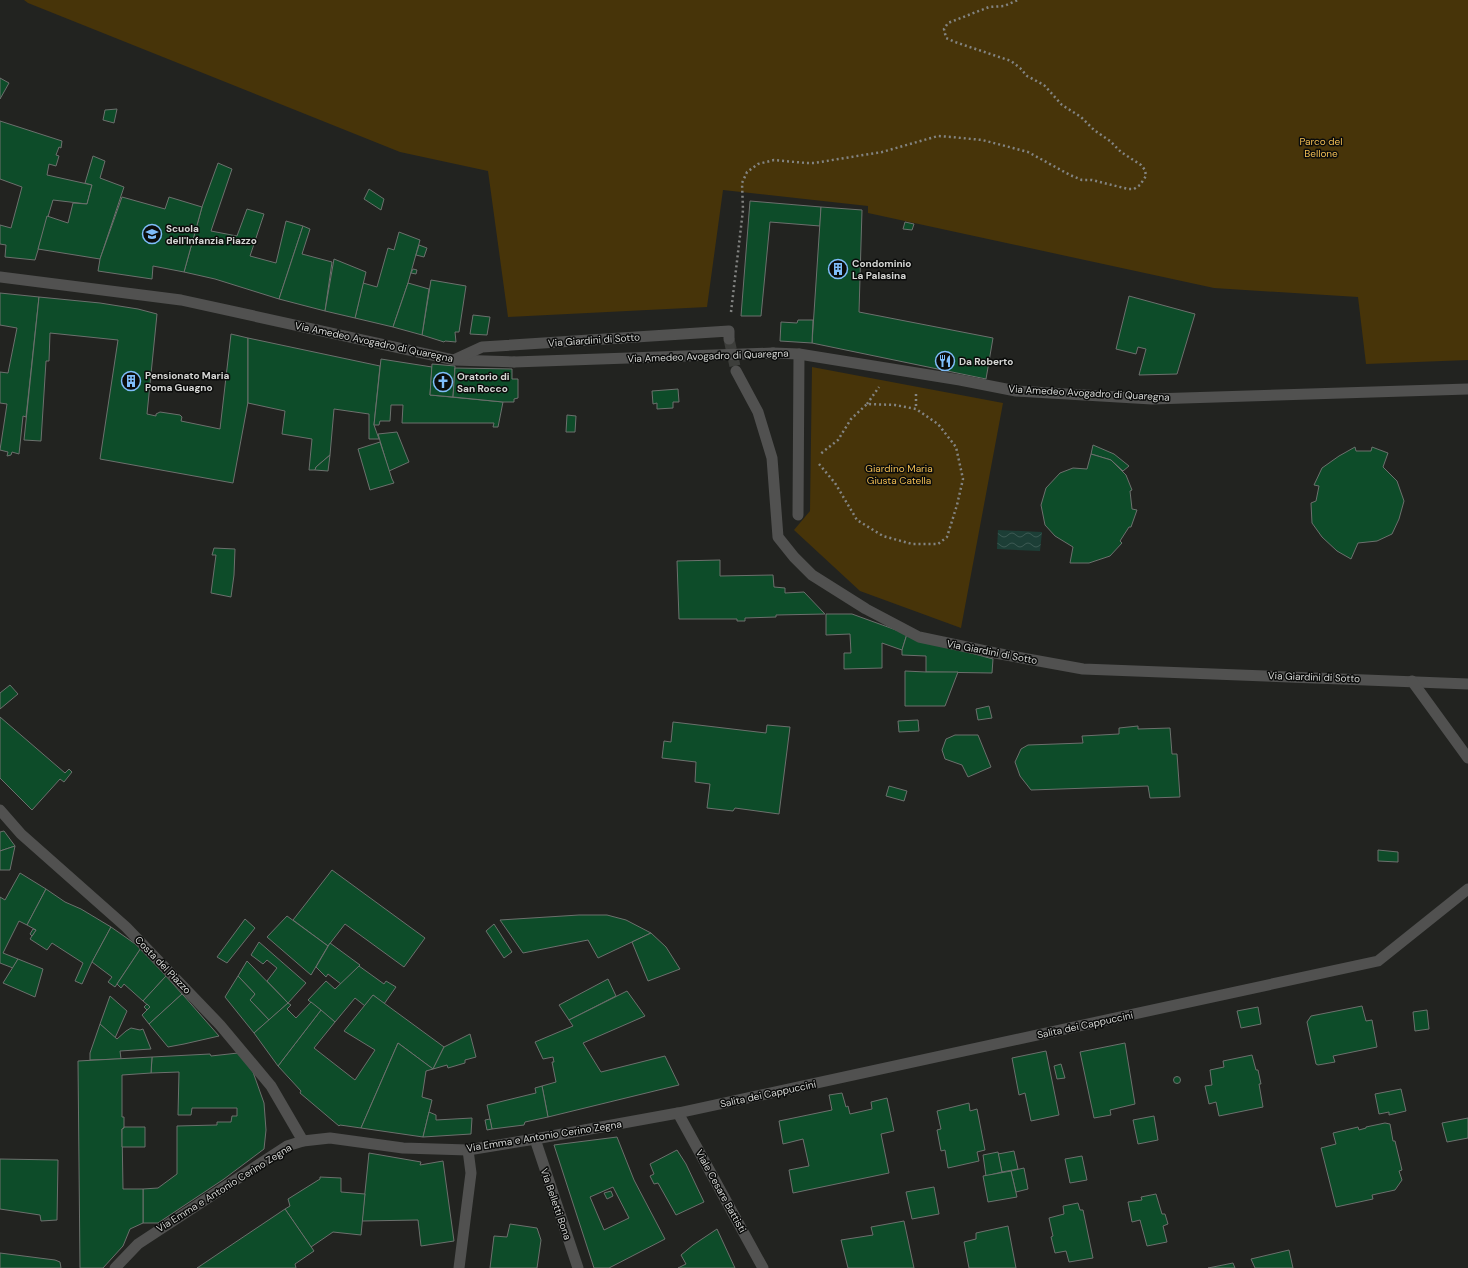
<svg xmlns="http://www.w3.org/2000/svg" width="1468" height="1268" font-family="'DM Sans',sans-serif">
<defs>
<pattern id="water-waves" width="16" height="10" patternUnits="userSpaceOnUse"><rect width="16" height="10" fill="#1c3e36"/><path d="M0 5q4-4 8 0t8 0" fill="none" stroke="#3c5952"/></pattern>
</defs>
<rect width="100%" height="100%" fill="#222320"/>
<!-- green -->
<g fill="#473409">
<polygon points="24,0 1468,0 1468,360 1366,364 1358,297 1214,288 868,213 868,206 723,190 707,307 508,317 488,171 400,152 28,3"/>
<polygon points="812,367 1003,403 961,628 860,591 794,530 810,511"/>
</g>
<!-- water -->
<polygon fill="url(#water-waves)" points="998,530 1042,532 1040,551 997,549"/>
<!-- building -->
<g fill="#0d4c29" stroke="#6c706d" fill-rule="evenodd">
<polygon points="0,78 9,83 0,99"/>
<polygon points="117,109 114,123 103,120 105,110"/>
<polygon points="0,121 62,141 61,148 59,147 56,155 59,156 56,166 49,164 47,175 92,185 87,204 53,200 35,260 5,257 6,245 0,244 0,225 11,228 22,187 0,179"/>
<polygon points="93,156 105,161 100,178 124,187 100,259 38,249 47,216 68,223 73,203 87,204 92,185 85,183"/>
<polygon points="218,163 232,169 211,231 237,236 247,209 264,214 250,256 276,263 286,221 303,226 279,299 215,279 184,272 202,207"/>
<polygon points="369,189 384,199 381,210 364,199"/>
<polygon points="122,197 165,209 169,197 202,207 184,272 153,266 152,279 98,271 100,259"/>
<polygon points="750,201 821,207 820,226 770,222 761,316 741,316"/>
<polygon points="821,207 862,210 859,312 993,338 986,379 812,343"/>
<polygon points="905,222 914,224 912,230 903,229"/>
<polygon points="303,226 310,229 302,254 332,262 325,311 279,299"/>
<polygon points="399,232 420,240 408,283 393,327 355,318 363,283 377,287 388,248 394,250"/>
<polygon points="419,245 427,248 424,257 416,255"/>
<polygon points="334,259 366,272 355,318 325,311"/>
<polygon points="413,269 417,270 416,274 411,273"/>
<polygon points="431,280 466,286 459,332 455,332 456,342 445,341 444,342 422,335"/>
<polygon points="408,283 429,289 422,335 393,327"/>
<polygon points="0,293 39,297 26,417 23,416 19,454 12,452 11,455 7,456 8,452 0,450 7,404 0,403 0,372 8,373 17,328 0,325"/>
<polygon points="1129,296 1195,314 1177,374 1139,375 1146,349 1138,347 1136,354 1116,349"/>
<polygon points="39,297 100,303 138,309 157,314 147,414 156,416 156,414 160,412 180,415 182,417 181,421 220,429 231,334 248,338 248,402 233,483 100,459 118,340 50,333 49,361 46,361 41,441 24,440"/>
<polygon points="473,315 490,317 487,335 470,334"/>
<polygon points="798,320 813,320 812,343 780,341 781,322 797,323"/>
<polygon points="248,338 380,366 374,425 379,439 369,439 369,414 334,409 330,455 316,467 315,470 309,470 312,439 282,434 285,411 248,403"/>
<polygon points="381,359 432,367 430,395 503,402 498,427 493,427 494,423 402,423 403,405 391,405 390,421 380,421 379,425 374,425"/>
<polygon points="432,364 455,366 453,397 430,395"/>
<polygon points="455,368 512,369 512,379 518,379 518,398 514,399 514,402 503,402 453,397"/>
<polygon points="678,389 679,402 673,402 673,408 657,409 657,403 653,404 652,391"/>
<polygon points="567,415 576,416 575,432 566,432"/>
<polygon points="397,432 409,462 389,471 378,434"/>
<polygon points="380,442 392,479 394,483 370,490 358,449"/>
<polygon points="1093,445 1114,454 1129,466 1123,471 1111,460 1091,454"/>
<polygon points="1355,447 1356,451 1371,451 1372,447 1388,453 1383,467 1397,481 1404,501 1399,519 1392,534 1377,541 1358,543 1351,559 1337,551 1322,537 1312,523 1311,503 1316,501 1319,486 1314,485 1322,468 1339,456"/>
<polygon points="1091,454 1111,460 1126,475 1132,490 1130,491 1132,509 1137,510 1131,527 1129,527 1120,541 1122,543 1110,556 1089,563 1070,563 1073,547 1055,536 1045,525 1041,505 1046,488 1060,473 1073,468 1087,469"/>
<polygon points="330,455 328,471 315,470 316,467"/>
<polygon points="214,548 235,549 234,575 231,597 211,593 216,555 212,555"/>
<polygon points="720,560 720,576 773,575 774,587 785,588 785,593 804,592 825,614 776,615 776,617 745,618 745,621 737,621 737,619 679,619 677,561"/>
<polygon points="826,614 852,614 907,634 902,650 882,643 882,668 844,669 844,653 851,653 850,634 826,635"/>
<polygon points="907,634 924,640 993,659 992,673 926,672 926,656 902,655 902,650"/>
<polygon points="905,671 926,672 958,672 945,706 905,706"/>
<polygon points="10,685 18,694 0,709 0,693"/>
<polygon points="989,706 992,718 978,720 976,709"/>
<polygon points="0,717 65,773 69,769 72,772 64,782 60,779 32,810 0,778"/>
<polygon points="918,720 919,731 899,732 898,721"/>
<polygon points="673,722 766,733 767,725 790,727 779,814 735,808 733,811 707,808 710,784 695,782 696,762 662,758 664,741 671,742"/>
<polygon points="1138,726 1138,729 1170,728 1172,754 1177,754 1180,797 1150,798 1148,786 1031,790 1020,776 1015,762 1021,749 1028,745 1083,743 1082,736 1119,734 1119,728"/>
<polygon points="955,735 978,735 991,767 968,777 962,765 945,759 942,750 946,739"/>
<polygon points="889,786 907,791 904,801 886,796"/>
<polygon points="4,831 15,846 0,851 0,832"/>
<polygon points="15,846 10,870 0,870 0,851"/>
<polygon points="1378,850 1398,852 1398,862 1378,861"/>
<polygon points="332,870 425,938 404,967 345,924 328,946 293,920"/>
<polygon points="20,873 46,889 27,925 19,921 3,953 18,959 13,968 0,963 0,897 5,900"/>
<polygon points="46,889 65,902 81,909 111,927 91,964 82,984 75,981 83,963 52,943 47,950 30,939 36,930 27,925"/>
<polygon points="579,915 607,915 626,920 651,933 598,958 588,940 523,953 500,920"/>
<polygon points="287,916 328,946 311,975 267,937"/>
<polygon points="245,919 255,928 227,963 217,957"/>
<polygon points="494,924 512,952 504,958 486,931"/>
<polygon points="111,927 141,948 115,987 108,982 112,977 92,962"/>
<polygon points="33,929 36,930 32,936 30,934"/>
<polygon points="651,933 666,947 680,969 648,981 632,942"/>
<polygon points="259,942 306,983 288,1003 267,981 277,968 267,960 263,964 251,955"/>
<polygon points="330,943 360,965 341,984 328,974 326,977 316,967"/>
<polygon points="141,948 166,976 143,1001 124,984 121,988 117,984"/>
<polygon points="18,959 43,969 35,997 3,983"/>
<polygon points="247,961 288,1003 269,1020 250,1000 255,994 238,976"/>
<polygon points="359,966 384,984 386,981 396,987 384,1004 373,995 365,1006 355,998 335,1022 308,1000 326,981 335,989"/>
<polygon points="166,976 182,994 149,1024 142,1015 150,1007 143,1001"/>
<polygon points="238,976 255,994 250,1000 269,1020 254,1033 225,997"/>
<polygon points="608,979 616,996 569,1020 559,1005"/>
<polygon points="627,991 645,1016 583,1043 601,1072 665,1056 679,1085 548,1117 542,1086 556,1082 552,1062 554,1062 553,1057 543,1059 535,1042 573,1026 569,1020"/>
<polygon points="182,994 184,996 219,1036 184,1044 168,1047 149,1024"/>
<polygon points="373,995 444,1047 433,1069 398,1043 361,1128 340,1125 339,1126 300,1093 301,1091 278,1066 321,1010 335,1022 314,1048 355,1080 375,1050 344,1031"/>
<polygon points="110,996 127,1011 115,1038 100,1024"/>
<polygon points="311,1002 321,1010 278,1066 254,1033 288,1003 291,1005 287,1009 296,1018"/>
<polygon points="147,1004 150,1007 147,1010 144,1007"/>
<polygon points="1362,1006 1366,1021 1372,1020 1377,1047 1333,1056 1335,1062 1318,1065 1316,1064 1307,1022 1311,1016"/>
<polygon points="1258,1007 1261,1024 1241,1028 1237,1011"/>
<polygon points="1427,1010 1429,1029 1415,1031 1413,1012"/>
<polygon points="100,1024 117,1039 126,1031 131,1028 140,1030 143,1029 151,1049 120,1051 121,1059 90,1060 90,1053"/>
<polygon points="470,1034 476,1057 465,1060 465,1063 448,1068 447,1065 433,1069 444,1047"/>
<polygon points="398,1043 433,1069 426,1071 422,1097 432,1100 423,1137 361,1128"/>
<polygon points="1125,1043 1135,1104 1110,1110 1111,1115 1094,1118 1080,1052"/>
<polygon points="1046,1051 1059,1115 1031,1121 1025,1093 1019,1095 1012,1058"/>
<polygon points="238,1053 253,1072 264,1103 266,1130 264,1149 224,1179 158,1223 143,1223 143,1189 158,1188 177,1174 177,1126 217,1125 217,1122 231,1122 232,1116 237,1116 237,1108 192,1108 191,1115 178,1115 179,1072 151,1073 152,1057 210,1054 211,1056"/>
<polygon points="1252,1055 1256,1070 1258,1070 1261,1084 1259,1084 1263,1107 1219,1116 1216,1102 1209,1104 1205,1086 1212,1085 1210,1070 1224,1067 1223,1061"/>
<polygon points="152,1057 151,1073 122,1075 122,1117 124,1117 124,1128 122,1129 123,1189 143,1189 143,1223 130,1229 123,1246 103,1268 80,1268 78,1061"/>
<polygon points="1061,1064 1065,1078 1057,1079 1054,1066"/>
<circle cx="1177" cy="1080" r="3.5"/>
<polygon points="542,1086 548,1117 525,1122 524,1125 492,1129 487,1105 536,1093 535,1088"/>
<polygon points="1401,1089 1406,1111 1389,1115 1389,1112 1379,1114 1375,1094"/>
<polygon points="842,1093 846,1107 848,1106 850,1114 872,1109 871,1102 887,1098 894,1131 881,1134 889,1173 793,1193 789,1170 809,1166 803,1139 783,1144 779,1121 832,1110 829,1095"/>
<polygon points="969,1103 970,1111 977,1109 985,1150 977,1152 979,1161 948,1168 945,1150 941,1151 937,1130 941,1129 937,1111"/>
<polygon points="429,1112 436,1115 436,1120 472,1118 471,1134 423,1137"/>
<polygon points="1154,1116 1158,1140 1138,1144 1133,1120"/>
<polygon points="1468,1118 1468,1138 1447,1142 1442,1123"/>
<polygon points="490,1119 492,1129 487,1130 485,1120"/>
<polygon points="1385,1123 1390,1124 1393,1141 1395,1141 1402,1170 1399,1171 1402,1180 1395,1190 1372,1195 1373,1199 1336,1207 1321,1148 1336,1144 1333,1133 1358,1127 1359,1130 1366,1128 1366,1127"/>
<polygon points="124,1127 145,1127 145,1147 122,1147 122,1129 124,1128"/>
<path d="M617 1137 634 1180 665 1239 609 1268H594L554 1145ZM613 1187 629 1218 604 1230 590 1197Z"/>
<polygon points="677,1150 686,1164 704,1202 676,1215 658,1183 654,1184 650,1176 654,1174 650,1164"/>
<polygon points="1014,1151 1018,1169 1002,1172 998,1154"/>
<polygon points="998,1152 1002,1172 986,1176 983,1155"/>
<polygon points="369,1153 421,1162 420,1165 443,1161 454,1241 421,1246 418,1220 362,1221"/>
<polygon points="1082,1156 1087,1180 1070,1183 1065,1159"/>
<polygon points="0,1159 58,1160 57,1220 41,1221 40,1215 0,1209"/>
<polygon points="1024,1168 1028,1189 1016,1192 1011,1171"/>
<polygon points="1011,1171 1017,1197 988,1202 983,1176"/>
<polygon points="320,1177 341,1178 341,1192 365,1194 361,1235 333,1232 311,1247 285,1209 290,1206 288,1199 320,1179"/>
<polygon points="934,1187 939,1214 912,1219 906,1192"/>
<polygon points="611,1191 613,1196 607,1199 604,1193"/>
<polygon points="1156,1194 1162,1214 1165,1214 1168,1224 1163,1226 1167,1242 1147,1246 1140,1220 1132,1222 1128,1202 1142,1200 1141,1197"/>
<polygon points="1078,1203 1080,1210 1083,1210 1093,1258 1069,1262 1066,1251 1055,1253 1051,1237 1053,1236 1049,1218 1064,1214 1063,1206"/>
<polygon points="285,1209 314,1251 295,1264 296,1268 197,1268"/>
<polygon points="904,1221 914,1268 848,1268 841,1240 873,1235 871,1227"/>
<polygon points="510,1224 537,1228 541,1240 537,1268 490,1268 494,1236 507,1237"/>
<polygon points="1008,1226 1016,1268 969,1268 964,1242 976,1239 976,1233"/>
<polygon points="717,1229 735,1268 678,1268 686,1264 681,1255 693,1245"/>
<polygon points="1289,1250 1293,1268 1255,1268 1251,1259"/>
<polygon points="0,1253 55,1260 60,1262 61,1268 0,1268"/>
<polygon points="1233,1263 1235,1268 1208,1268"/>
</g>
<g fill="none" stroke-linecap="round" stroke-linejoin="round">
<!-- minor-tunnel -->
<polyline stroke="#3d3e3b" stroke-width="11" stroke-dasharray="11 5.5" stroke-linecap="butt" points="729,339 736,371"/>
<!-- path -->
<g stroke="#838482" stroke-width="2.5" stroke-dasharray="2 3" stroke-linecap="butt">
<polyline points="731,312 743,210 742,183 747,172 758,164 774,160 806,163 814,163 882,152 938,136 952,137 982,140 1013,148 1028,152 1070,175 1082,180 1092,180 1128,189 1134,189 1140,185 1146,176 1145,170 1141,165 1121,152 1110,141 1094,130 1081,117 1062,105 1044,85 1027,76 1020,68 1011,61 955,42 946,38 944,29 948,23 989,7 1004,6 1018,0"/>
<polyline points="916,394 916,409"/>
<polyline points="867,404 879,387"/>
<polyline points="819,464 835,483 857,520 883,536 912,544 938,544 947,537 957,505 963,479 956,447 938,424 916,409 895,405 867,404 851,419 838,440 819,455"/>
</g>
<!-- pedestrian -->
<polyline stroke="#515150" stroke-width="11" points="798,515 799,354"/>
<!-- minor -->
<g stroke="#515150" stroke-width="11">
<polyline points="0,277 181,300 454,360 514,362"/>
<polyline points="773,353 799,354 960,380 1016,391 1152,399 1468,389"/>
<polyline points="456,359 482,347 729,331 729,339"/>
<polyline points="736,371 758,412 772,458 778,537 794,557 812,575 866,609 919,637 995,653 1083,669 1468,684"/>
<polyline points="1412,681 1468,758"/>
<polyline points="0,810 21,834 126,927 220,1025 271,1086 303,1141"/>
<polyline points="678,1113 763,1268"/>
<polyline points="535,1139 578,1268"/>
<polyline points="115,1268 138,1244 287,1146 303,1141 330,1138 403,1148 468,1150 535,1139 678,1113 1378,961 1468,889"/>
<polyline points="459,1268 471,1173 468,1150"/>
</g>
<!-- minor-bridge -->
<polyline stroke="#515150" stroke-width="11" points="514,362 773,353"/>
</g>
<!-- icons -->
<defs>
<g id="school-ring" transform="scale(1)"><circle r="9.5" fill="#0b0c0b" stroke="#7fbdf9" stroke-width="1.5"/><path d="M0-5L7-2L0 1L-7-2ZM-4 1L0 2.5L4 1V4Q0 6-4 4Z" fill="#7fbdf9"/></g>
<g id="building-ring" transform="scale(1)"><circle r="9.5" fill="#0b0c0b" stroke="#7fbdf9" stroke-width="1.5"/><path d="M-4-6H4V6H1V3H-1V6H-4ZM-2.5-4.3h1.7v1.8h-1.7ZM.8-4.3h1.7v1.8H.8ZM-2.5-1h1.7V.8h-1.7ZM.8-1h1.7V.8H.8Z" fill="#7fbdf9"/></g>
<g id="restaurant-ring" transform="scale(1)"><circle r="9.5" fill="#0b0c0b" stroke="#7fbdf9" stroke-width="1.5"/><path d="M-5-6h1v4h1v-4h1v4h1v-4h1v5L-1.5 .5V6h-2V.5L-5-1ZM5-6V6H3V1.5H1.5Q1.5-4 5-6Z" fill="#7fbdf9"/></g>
<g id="church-ring" transform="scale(1)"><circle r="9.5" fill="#0b0c0b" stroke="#7fbdf9" stroke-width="1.5"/><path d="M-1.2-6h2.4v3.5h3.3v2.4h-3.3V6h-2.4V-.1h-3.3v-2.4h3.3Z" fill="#7fbdf9"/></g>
</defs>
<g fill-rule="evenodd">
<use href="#school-ring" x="152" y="234"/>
<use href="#building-ring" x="838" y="269"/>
<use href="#restaurant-ring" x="945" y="361"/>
<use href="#building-ring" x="131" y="381"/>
<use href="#church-ring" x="443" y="382"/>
</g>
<g text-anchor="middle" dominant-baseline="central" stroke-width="3" stroke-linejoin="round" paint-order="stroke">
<!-- park labels -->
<g font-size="10" fill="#f3bf53" stroke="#0b0c0b">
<text x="1321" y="141">Parco del<tspan x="1321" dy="12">Bellone</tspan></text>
<text x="899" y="468">Giardino Maria<tspan x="899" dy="12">Giusta Catella</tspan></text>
</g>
<!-- poi labels -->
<g font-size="10" font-weight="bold" fill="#d6d7d5" stroke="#0b0c0b" text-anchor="start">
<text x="166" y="228">Scuola<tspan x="166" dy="12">dell'Infanzia Piazzo</tspan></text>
<text x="852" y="263">Condominio<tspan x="852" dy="12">La Palasina</tspan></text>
<text x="959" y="361">Da Roberto</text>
<text x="145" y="375">Pensionato Maria<tspan x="145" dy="12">Poma Guagno</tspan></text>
<text x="457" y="376">Oratorio di<tspan x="457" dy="12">San Rocco</tspan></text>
</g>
<!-- street labels -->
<g font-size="10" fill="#d6d7d5" stroke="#0b0c0b">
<text transform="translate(594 340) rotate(-4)">Via Giardini di Sotto</text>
<text transform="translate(374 342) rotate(12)">Via Amedeo Avogadro di Quaregna</text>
<text transform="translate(708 356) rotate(-2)">Via Amedeo Avogadro di Quaregna</text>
<text transform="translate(1089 393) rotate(3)">Via Amedeo Avogadro di Quaregna</text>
<text transform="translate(992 652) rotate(11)">Via Giardini di Sotto</text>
<text transform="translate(1314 677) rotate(2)">Via Giardini di Sotto</text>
<text transform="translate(163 965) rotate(46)">Costa del Piazzo</text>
<text transform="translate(1085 1025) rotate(-12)">Salita dei Cappuccini</text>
<text transform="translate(768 1094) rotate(-12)">Salita dei Cappuccini</text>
<text transform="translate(544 1136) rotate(-9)">Via Emma e Antonio Cerino Zegna</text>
<text transform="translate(224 1188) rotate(-32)">Via Emma e Antonio Cerino Zegna</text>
<text transform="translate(721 1191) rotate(61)">Viale Cesare Battisti</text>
<text transform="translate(556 1204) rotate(71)">Via Belletti Bona</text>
</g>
</g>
</svg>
